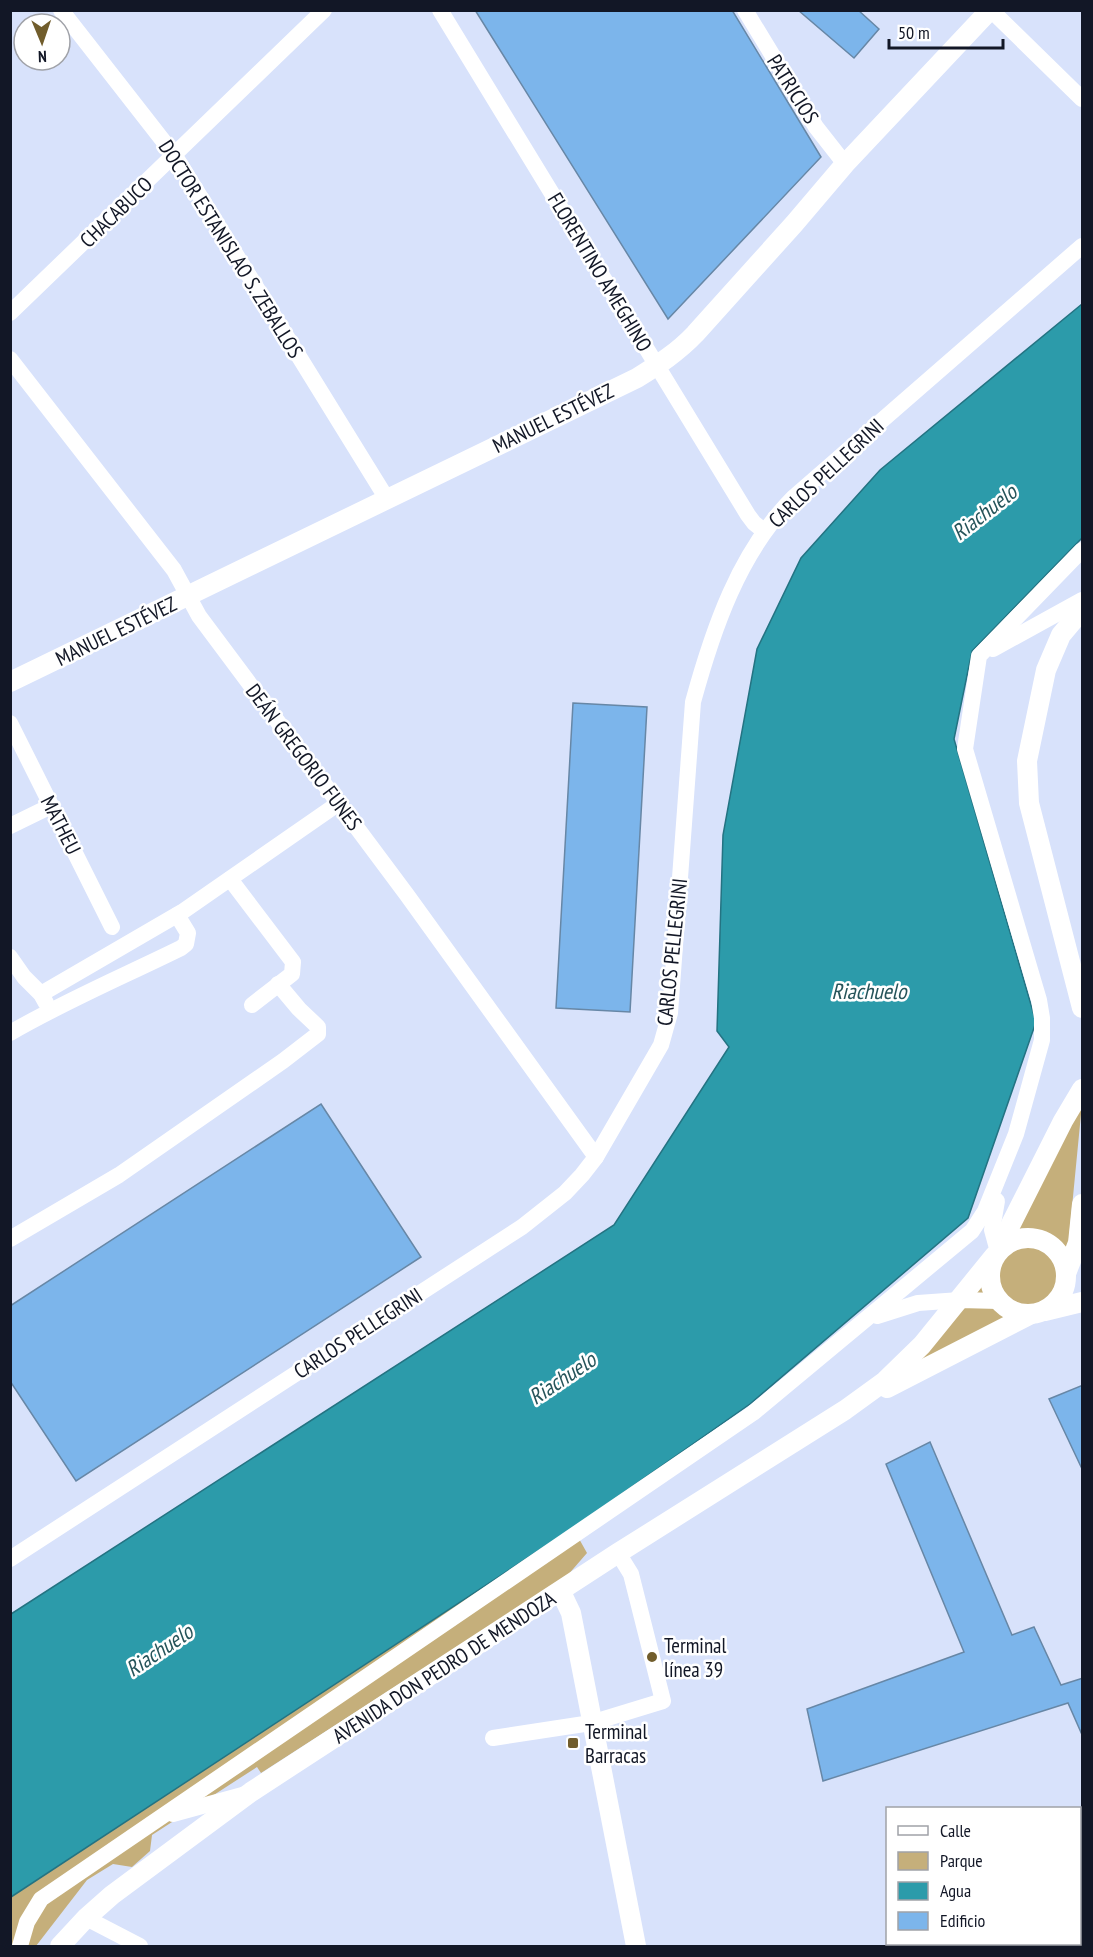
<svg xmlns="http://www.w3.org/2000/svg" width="1093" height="1957" font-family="'PT Sans Narrow',sans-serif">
<rect width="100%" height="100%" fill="#d8e2fb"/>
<!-- green -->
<g fill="#c5af7b">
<path d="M1082 1104 1068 1248 1066 1257C1049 1234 1042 1231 1013 1236Z"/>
<circle cx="1028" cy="1276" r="30"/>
<polygon points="985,1279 993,1306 1016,1317 901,1377"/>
<polygon points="573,1528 587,1553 567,1576 261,1773 257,1767 152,1835 150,1851 132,1867 113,1864 87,1880 36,1946 11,1946 11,1897"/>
</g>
<!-- water -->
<polygon fill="#2c9baa" stroke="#247382" stroke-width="1.5" points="1082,304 1082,538 972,651 954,739 1036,1022 968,1218 750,1404 573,1528 11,1897 11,1614 614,1225 729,1047 717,1031 723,835 757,649 801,558 880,470"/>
<!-- building -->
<g fill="#7cb5eb" stroke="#6787a6" stroke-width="1.5">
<polygon points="475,10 732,10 821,157 668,319"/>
<polygon points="798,10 858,10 879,29 854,58"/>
<polygon points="573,703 647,707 630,1012 556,1008"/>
<polygon points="321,1104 421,1257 76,1481 10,1381 10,1306"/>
<polygon points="1083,1385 1083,1471 1049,1399"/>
<polygon points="930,1442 1012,1635 1034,1627 1061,1685 1083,1678 1083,1737 1068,1703 823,1781 807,1709 964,1652 886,1464"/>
</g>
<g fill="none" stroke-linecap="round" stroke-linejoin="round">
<!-- minor -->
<g stroke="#fff" stroke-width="16">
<polyline points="61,10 175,156 387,499"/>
<polyline points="440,10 748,515 754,523 764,531"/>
<polyline points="745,10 816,127 845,164"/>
<polyline points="991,10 1082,99"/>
<polyline points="10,313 324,10"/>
<polyline points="10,359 174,570 199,616 407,895 596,1157"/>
<polyline points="993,649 1082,600"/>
<polyline points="10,723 112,927"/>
<polyline points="10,826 51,806"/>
<polyline points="230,879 293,962 292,974 252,1005"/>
<polyline points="10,957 24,977 41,994 46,1003"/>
<polyline points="41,994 182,912 339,803"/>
<path d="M10 1033C65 1001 124 976 181 948L186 944 188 933 177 915"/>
<polyline points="997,1201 992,1230 998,1252"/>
<polyline points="10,1239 119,1175 283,1061 318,1034 318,1027 299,1009 278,984"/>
<polyline points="877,1316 918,1303 960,1300 999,1301"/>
<path d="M10 1559 522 1227 565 1193 582 1175 596 1157 661 1045 670 1013 693 702C713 629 739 552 794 497L1082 246"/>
<polyline points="493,1738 591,1723 663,1701 631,1574 618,1553"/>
<polyline points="173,1814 246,1794"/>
<polyline points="86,1918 140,1946"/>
<polyline points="20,1946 27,1922 41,1899 753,1413 972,1231 985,1211 1016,1134 1042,1040 1042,1018 1039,1000 965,749 979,656 1082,550"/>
</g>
<!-- major -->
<g stroke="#fff" stroke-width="20">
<polyline points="1082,610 1061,635 1046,670 1027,761 1029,803 1082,1008"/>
<path d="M10 682 637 378C658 365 678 352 695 334L794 224 845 164 990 10"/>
<circle cx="1028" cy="1276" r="38"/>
<polyline points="1001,1248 1011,1224 1063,1121 1082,1089"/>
<polyline points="1067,1271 1078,1243 1082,1204"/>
<polyline points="1045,1311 1082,1302"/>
<polyline points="887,1388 1031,1314"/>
<polyline points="561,1592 571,1613 636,1946"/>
<polyline points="60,1946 86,1918 112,1895 251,1792 618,1553 845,1410 885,1381 922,1345 995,1255"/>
</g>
</g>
<!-- markers -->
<g fill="#715d2c" stroke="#fff" stroke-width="2">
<circle cx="652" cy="1657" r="6"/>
<rect x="567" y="1737" width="12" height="12" rx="3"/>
</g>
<g text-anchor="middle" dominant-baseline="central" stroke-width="5" stroke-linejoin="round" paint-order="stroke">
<!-- street labels -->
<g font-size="21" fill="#121726" stroke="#fff">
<text transform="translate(793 89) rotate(58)">PATRICIOS</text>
<text transform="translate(116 212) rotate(-44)">CHACABUCO</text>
<text transform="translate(231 249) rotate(58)">DOCTOR ESTANISLAO S. ZEBALLOS</text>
<text transform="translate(600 272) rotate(59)">FLORENTINO AMEGHINO</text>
<text transform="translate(553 418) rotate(-26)">MANUEL ESTÉVEZ</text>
<text transform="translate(826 473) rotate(-43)">CARLOS PELLEGRINI</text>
<text transform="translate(116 631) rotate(-26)">MANUEL ESTÉVEZ</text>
<text transform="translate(304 757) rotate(53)">DEÁN GREGORIO FUNES</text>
<text transform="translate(61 825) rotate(63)">MATHEU</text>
<text transform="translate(672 952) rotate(-84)">CARLOS PELLEGRINI</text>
<text transform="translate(358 1333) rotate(-33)">CARLOS PELLEGRINI</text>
<text transform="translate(444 1667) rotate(-33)">AVENIDA DON PEDRO DE MENDOZA</text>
</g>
<!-- poi labels -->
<g font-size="21" fill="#121726" stroke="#fff" text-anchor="start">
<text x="664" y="1645">Terminal<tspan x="664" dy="24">línea 39</tspan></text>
<text x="585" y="1731">Terminal<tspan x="585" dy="24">Barracas</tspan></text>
</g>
<!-- water labels -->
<g font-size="22" font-style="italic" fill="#26545a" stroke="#fff">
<text transform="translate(984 512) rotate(-38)">Riachuelo</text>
<text x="869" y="991">Riachuelo</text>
<text transform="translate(562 1378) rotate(-34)">Riachuelo</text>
<text transform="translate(159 1650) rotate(-34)">Riachuelo</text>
</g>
</g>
<!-- border -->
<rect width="1093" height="1957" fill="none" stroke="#121726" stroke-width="24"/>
<!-- legend -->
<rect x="886" y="1807" width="195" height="138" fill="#ffffff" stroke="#a0a2a8" stroke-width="1.5"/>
<rect x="898" y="1826" width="30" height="9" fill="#ffffff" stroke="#a0a2a8" stroke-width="1.5"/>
<text x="940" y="1837" font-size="18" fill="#121726">Calle</text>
<rect x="898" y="1852" width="30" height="18" fill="#c5af7b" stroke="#a0a2a8" stroke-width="1.5"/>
<text x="940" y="1867" font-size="18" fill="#121726">Parque</text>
<rect x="898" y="1882" width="30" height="18" fill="#2c9baa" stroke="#a0a2a8" stroke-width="1.5"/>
<text x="940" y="1897" font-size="18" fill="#121726">Agua</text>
<rect x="898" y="1912" width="30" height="18" fill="#7cb5eb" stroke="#a0a2a8" stroke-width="1.5"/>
<text x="940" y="1927" font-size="18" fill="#121726">Edificio</text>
<!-- north arrow -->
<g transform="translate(42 42) rotate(178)"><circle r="28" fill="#ffffff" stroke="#a0a2a8" stroke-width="1.5"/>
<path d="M0-4.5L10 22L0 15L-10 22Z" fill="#715d2c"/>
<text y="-9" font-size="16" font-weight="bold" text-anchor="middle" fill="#121726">N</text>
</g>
<!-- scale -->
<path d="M889 39v9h114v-9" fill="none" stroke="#121726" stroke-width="3"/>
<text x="898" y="39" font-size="18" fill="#121726" stroke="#ffffff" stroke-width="4.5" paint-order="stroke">50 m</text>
</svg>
